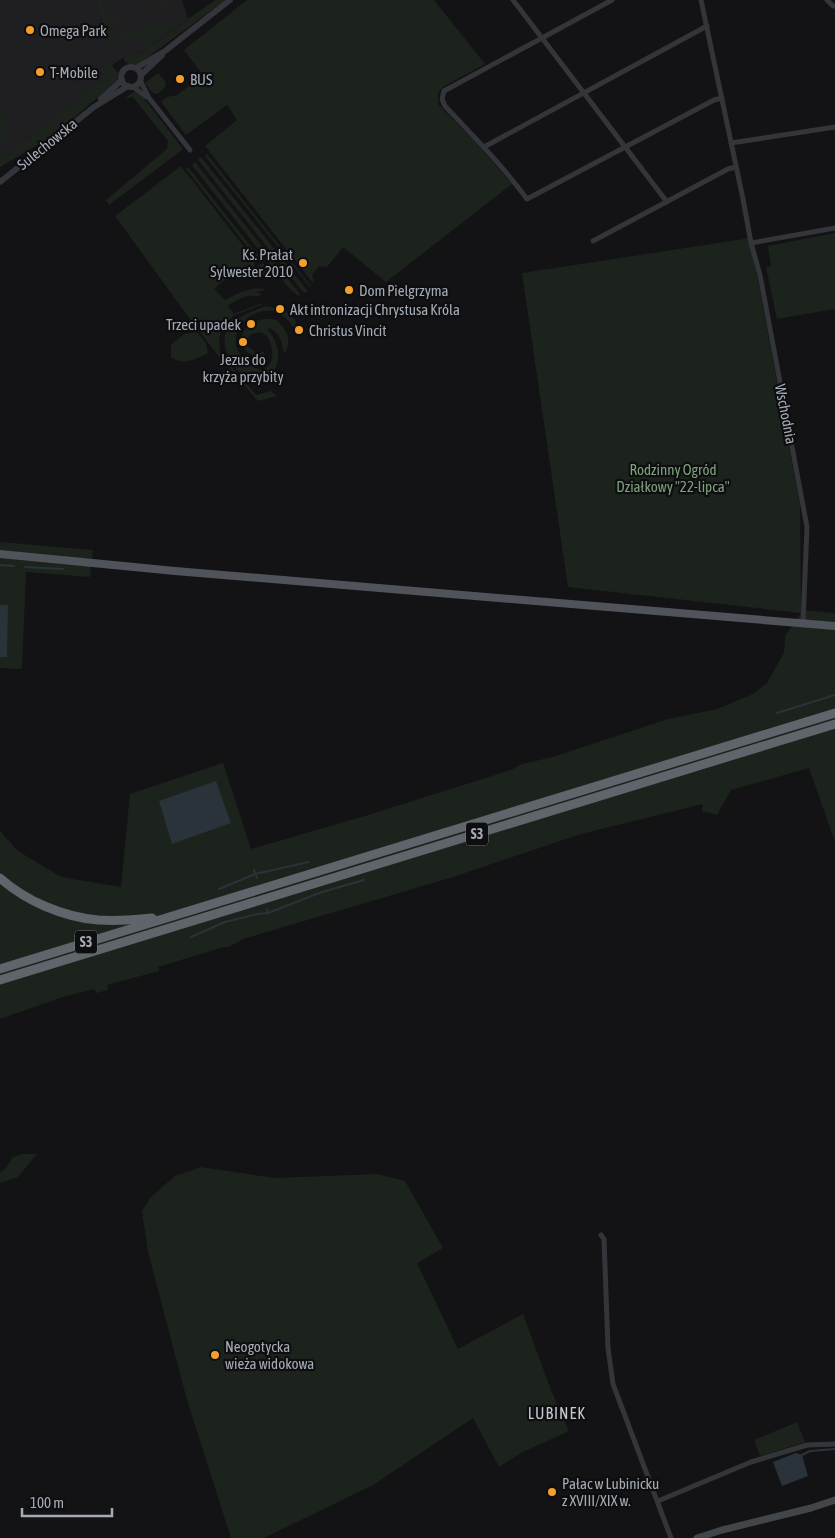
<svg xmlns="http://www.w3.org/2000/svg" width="835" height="1538" font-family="'Asap Condensed',sans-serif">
<rect width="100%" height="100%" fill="#131315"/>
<!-- built -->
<polygon fill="#1f1f22" points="0,0 182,0 188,19 144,51 124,57 112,65 107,65 99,76 102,80 4,158 0,157"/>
<!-- green -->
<g fill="#1b231c">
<polygon points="96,0 102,0 116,44 115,47 110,46"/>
<path d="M215 0H225L140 63C135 67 129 65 124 60V57L144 51Z"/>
<polygon points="247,0 434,0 485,64 443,87 438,93 438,104 480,147 512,184 386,282 343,247 327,267 320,266 312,274 314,282 313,283 205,146 237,120 227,105 186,135 161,102 167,97 177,95 203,75 184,50"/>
<polygon points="163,3 166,6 166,10 163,12 162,9 121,22 122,26 117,25 115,22 117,18 119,17 120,20 161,7 160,4"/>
<path d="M175 20 176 24 144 49 141 40C132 42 121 47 120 34L124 32 126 36Z"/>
<polygon points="107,65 112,65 118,73 117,81 51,137 0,167 0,157 4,158 102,80 99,76 102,72 102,67"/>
<polygon points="158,73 166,82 165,87 159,93 155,94 151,91 145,83"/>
<polygon points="135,91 143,97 183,149 109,205 106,200 167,149 168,141 133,97 124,99"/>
<polygon points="0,112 3,113 5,131 11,136 11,138 6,141 2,141 1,138"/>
<polygon points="207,154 311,286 310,287 205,156"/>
<polygon points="201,157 307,290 306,293 303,292 198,160"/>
<polygon points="195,162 300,294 298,296 289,288 192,165"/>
<path d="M181 166 255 261 253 271C237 269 226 279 214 289L225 300C236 294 254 285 266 290L256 292 260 293 261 295C256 298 254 295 248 296 241 297 234 302 228 306L234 314 262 303 263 304 233 316 221 329 219 341 220 353 256 395 271 391 277 396 258 401 217 354 192 322 115 216Z"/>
<polygon points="188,167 260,258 259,259 257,259 186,169"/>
<polygon points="835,233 835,309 777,319 766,267 771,266 768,246"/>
<polygon points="750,238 800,505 801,612 803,610 835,613 835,842 809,768 731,790 717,815 702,811 703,804 581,834 450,878 243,939 229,947 224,947 158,967 159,971 107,985 108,990 96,993 94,989 66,996 0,1019 0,831 18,851 61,877 121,887 130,794 223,763 251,849 368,815 511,770 522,764 553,757 668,719 717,709 753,694 767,683 784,653 785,636 801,613 568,587 522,273"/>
<path d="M263 263 274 277 272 279C266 279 257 279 255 271L259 265Z"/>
<path d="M266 306 284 310 296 321 295 325 298 328 296 330C291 324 286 317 279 313 258 302 223 329 240 354 245 362 252 368 262 370 265 368 269 366 271 362 275 355 271 336 262 333 258 332 254 333 250 335L247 339 248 346 254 351 260 353 263 351 265 356C229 360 236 312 277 320 287 331 293 340 284 354 282 342 280 332 269 328L268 330C282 346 283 371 262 381L263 385C243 386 216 350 227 330 234 316 252 312 266 306Z"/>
<path d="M197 332 206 343 208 353C197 359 183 366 171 357V345L184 334Z"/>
<polygon points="0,542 93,550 90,577 26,572 22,669 0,668"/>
<polygon points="23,1154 37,1154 18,1177 0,1183 0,1173 6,1168 13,1157"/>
<polygon points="201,1167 275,1178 378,1174 405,1181 443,1248 417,1263 458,1349 523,1314 551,1390 569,1431 521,1453 499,1467 473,1418 373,1485 264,1538 231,1538 187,1400 148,1252 142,1211 151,1197 175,1176"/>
<polygon points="797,1422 805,1442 760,1456 754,1440"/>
</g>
<!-- water -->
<g fill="#293339">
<polygon points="0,605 8,605 7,657 0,657"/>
<polygon points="216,781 231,823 172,844 159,801"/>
<polygon points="796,1453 802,1455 808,1476 782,1486 773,1462"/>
</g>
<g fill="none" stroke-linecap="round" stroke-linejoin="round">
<!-- stream -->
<g stroke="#293339" stroke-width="2">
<polyline points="0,565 14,566"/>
<polyline points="25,567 63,569"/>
<polyline points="777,713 835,695"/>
<polyline points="254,870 257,878"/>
<polyline points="219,889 255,874 309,862"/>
<polyline points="268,913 322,892 364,880"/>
<polyline points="191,937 225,922 257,914 268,913 267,909"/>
<polyline points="802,1455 810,1451 835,1449"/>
</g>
<!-- minor -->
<g stroke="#34353a" stroke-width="5">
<polyline points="513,0 667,202"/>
<path d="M612 0 444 91 442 99 445 106C473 136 503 166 527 199L714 100 722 98"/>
<polyline points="701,0 743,199 751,243 760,275 807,527 803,623"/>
<polyline points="827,0 833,6 835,6"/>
<polyline points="140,80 149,98 190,150"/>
<polyline points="133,87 147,97"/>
<polyline points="731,143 835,127"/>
<polyline points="484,147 707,26"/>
<polyline points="593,241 728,169 736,167"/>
<polyline points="751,243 835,228"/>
<polyline points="601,1235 604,1239 608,1348 613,1384 671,1538"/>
<polyline points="658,1501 751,1462 807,1445 835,1444"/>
</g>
<!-- tertiary -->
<g stroke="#34353a" stroke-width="6">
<circle cx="131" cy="77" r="10"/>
<polyline points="136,68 165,51 230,0"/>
<polyline points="141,75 162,55"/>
<polyline points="101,99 122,80"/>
<polyline points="0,182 94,107 128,86"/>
</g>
<!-- secondary -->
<polyline stroke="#42454a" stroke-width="7" points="697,1538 722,1530 811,1508 835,1500"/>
<!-- primary -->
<polyline stroke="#505359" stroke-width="8" points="0,554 175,571 835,626"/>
<!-- motorway -->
<g stroke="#60646b" stroke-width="9">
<path d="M0 878C26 901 63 917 98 920 116 921 134 920 152 918"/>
<polyline points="0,969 835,713"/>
<polyline points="0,980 835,724"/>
</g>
</g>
<!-- markers -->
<g fill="#f49f2c" stroke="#0e0e10" stroke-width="2">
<circle cx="30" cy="30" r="5"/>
<circle cx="40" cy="72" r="5"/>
<circle cx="180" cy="79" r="5"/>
<circle cx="303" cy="263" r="5"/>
<circle cx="349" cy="290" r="5"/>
<circle cx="280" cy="309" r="5"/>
<circle cx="251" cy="324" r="5"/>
<circle cx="299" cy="330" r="5"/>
<circle cx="243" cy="342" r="5"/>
<circle cx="215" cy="1355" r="5"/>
<circle cx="552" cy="1492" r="5"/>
</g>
<g text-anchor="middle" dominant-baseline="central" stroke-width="4.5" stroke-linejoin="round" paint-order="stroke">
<!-- shield labels -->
<g fill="#0e0e10" stroke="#777c84" stroke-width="1">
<rect x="466" y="822.5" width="22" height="23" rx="4"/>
<rect x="75" y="930.5" width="22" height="23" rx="4"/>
</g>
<g font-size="14" font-weight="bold" fill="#a4abb5">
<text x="477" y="834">S3</text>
<text x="86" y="942">S3</text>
</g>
<!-- poi labels -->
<g font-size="15" fill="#a4abb5" stroke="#0e0e10" text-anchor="start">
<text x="40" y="30">Omega Park</text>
<text x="50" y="72">T-Mobile</text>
<text x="190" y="79">BUS</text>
<text x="293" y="254" text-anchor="end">Ks. Prałat<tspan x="293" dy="17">Sylwester 2010</tspan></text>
<text x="359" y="290">Dom Pielgrzyma</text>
<text x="290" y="309">Akt intronizacji Chrystusa Króla</text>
<text x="241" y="324" text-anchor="end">Trzeci upadek</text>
<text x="309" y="330">Christus Vincit</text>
<text x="243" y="359" text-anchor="middle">Jezus do<tspan x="243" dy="17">krzyża przybity</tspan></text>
<text x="225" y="1346">Neogotycka<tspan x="225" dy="17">wieża widokowa</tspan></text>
<text x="562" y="1483">Pałac w Lubinicku<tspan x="562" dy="17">z XVIII/XIX w.</tspan></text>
</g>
<!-- street labels -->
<g font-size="15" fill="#a4abb5" stroke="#0e0e10">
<text transform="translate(47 144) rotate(-39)">Sulechowska</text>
<text transform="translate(786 414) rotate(79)">Wschodnia</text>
</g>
<!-- park labels -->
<g font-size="15" fill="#7ca17b" stroke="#0e0e10">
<text x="673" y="469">Rodzinny Ogród<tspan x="673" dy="17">Działkowy "22-lipca"</tspan></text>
</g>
<!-- neighbourhood labels -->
<g font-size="16" letter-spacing="1" fill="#c5cad1" stroke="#0e0e10">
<text x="557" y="1413">LUBINEK</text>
</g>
</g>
<!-- scale -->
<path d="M22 1508v8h90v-8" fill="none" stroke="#a4abb5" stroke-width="2.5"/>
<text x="30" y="1508" font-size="15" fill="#a4abb5" stroke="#0e0e10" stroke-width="4" paint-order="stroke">100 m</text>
</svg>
